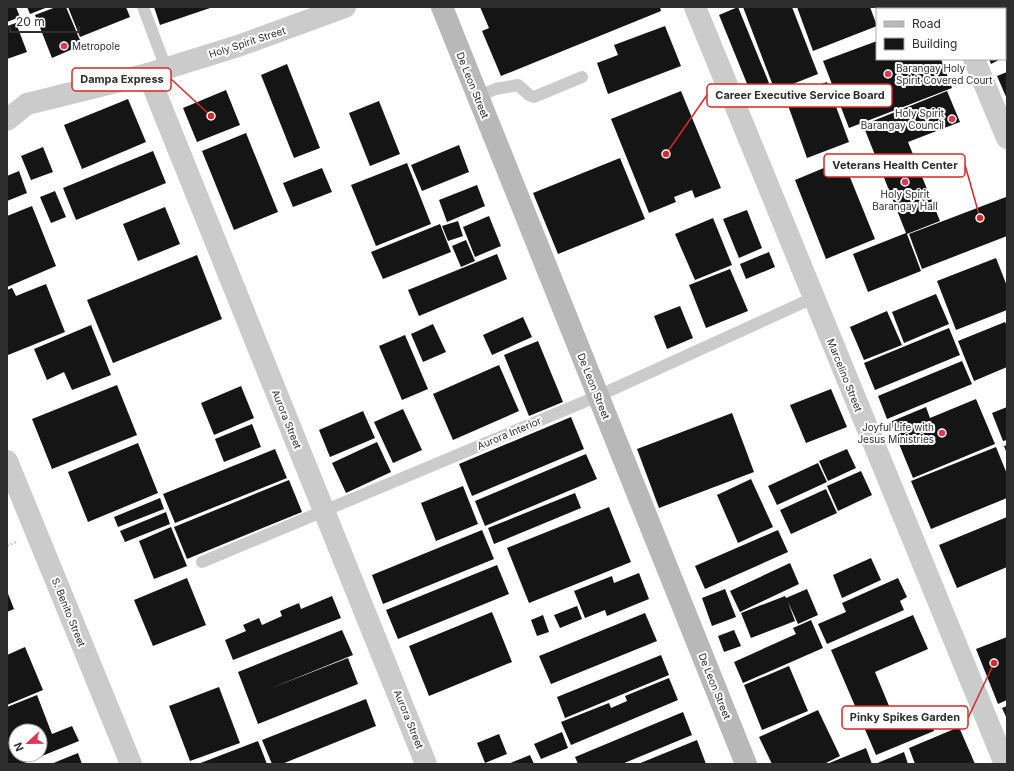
<svg xmlns="http://www.w3.org/2000/svg" width="1014" height="771" font-family="Inter,sans-serif">
<rect width="100%" height="100%" fill="#fff"/>
<!-- building -->
<g fill="#151515" fill-rule="evenodd">
<polygon points="7,7 16,7 20,17 7,22"/>
<polygon points="27,7 48,7 30,14"/>
<polygon points="56,7 66,7 82,45 52,58 35,15"/>
<polygon points="68,7 126,7 130,17 80,37"/>
<polygon points="154,7 213,7 160,25"/>
<polygon points="480,7 660,7 661,11 501,76 482,31 489,28"/>
<polygon points="738,7 769,83 750,91 719,15"/>
<polygon points="743,7 792,7 818,74 775,91"/>
<polygon points="797,7 870,7 877,26 813,51"/>
<polygon points="876,7 912,7 908,9 877,9"/>
<polygon points="968,7 1007,7 1007,8 1004,9 969,9"/>
<polygon points="16,23 27,52 7,59 7,26"/>
<polygon points="1005,23 1007,23 1007,56 1005,57"/>
<polygon points="665,26 681,66 608,94 597,63 618,55 614,45"/>
<polygon points="877,41 877,59 941,59 952,88 849,128 823,61"/>
<polygon points="989,59 1001,59 991,64"/>
<polygon points="287,64 320,148 294,158 261,75"/>
<polygon points="1007,72 1007,99 997,76"/>
<polygon points="827,82 849,142 807,158 785,97"/>
<polygon points="226,90 240,125 197,142 183,108"/>
<polygon points="681,91 721,188 695,198 692,190 674,197 676,202 649,213 611,119"/>
<polygon points="947,91 960,122 908,142 940,221 907,234 921,271 868,292 853,254 906,233 863,125"/>
<polygon points="128,99 146,142 82,169 64,125"/>
<polygon points="379,101 400,154 370,166 349,113"/>
<polygon points="246,133 278,212 234,230 202,151"/>
<polygon points="459,145 469,172 422,191 411,165"/>
<polygon points="43,147 53,172 31,180 21,156"/>
<polygon points="153,151 166,183 76,220 63,188"/>
<polygon points="620,158 645,219 558,254 533,193"/>
<polygon points="843,160 875,239 826,259 795,180"/>
<polygon points="407,163 431,224 376,246 351,185"/>
<polygon points="322,168 332,192 293,207 283,183"/>
<polygon points="19,171 27,193 7,201 7,176"/>
<polygon points="477,185 485,206 447,222 439,200"/>
<polygon points="55,191 66,217 51,223 40,197"/>
<polygon points="1006,197 1007,201 1007,236 922,269 909,234"/>
<polygon points="32,206 56,266 7,287 7,216"/>
<polygon points="165,207 180,244 138,261 123,224"/>
<polygon points="747,210 762,248 739,258 723,219"/>
<polygon points="489,216 501,246 475,257 463,227"/>
<polygon points="713,218 732,265 695,280 675,234"/>
<polygon points="458,221 463,236 448,241 442,226"/>
<polygon points="440,224 451,252 383,279 371,252"/>
<polygon points="466,240 475,261 461,267 452,246"/>
<polygon points="769,252 775,267 746,279 740,264"/>
<polygon points="497,254 507,279 419,316 408,290"/>
<polygon points="197,255 222,319 113,363 87,300"/>
<polygon points="996,258 1007,286 1007,310 956,330 937,281"/>
<polygon points="730,269 748,311 706,328 689,285"/>
<polygon points="46,284 65,332 8,355 7,290 12,288 16,296"/>
<polygon points="936,294 949,324 904,343 892,312"/>
<polygon points="680,306 693,338 667,349 654,316"/>
<polygon points="887,311 902,345 864,360 850,327"/>
<polygon points="523,317 532,337 492,355 483,335"/>
<polygon points="1005,322 1007,326 1007,367 974,381 958,341"/>
<polygon points="433,324 446,352 423,362 411,334"/>
<polygon points="91,325 111,375 72,390 64,372 47,380 34,349"/>
<polygon points="949,328 960,355 875,390 864,363"/>
<polygon points="405,335 428,389 402,400 379,346"/>
<polygon points="538,341 563,402 529,416 504,355"/>
<polygon points="962,361 972,384 887,419 878,396"/>
<polygon points="499,365 519,411 453,440 433,394"/>
<polygon points="117,385 137,435 52,469 32,419"/>
<polygon points="241,386 254,418 214,435 201,403"/>
<polygon points="831,389 847,427 806,443 790,405"/>
<polygon points="976,399 995,444 913,478 890,422 926,407 930,418"/>
<polygon points="1007,407 1007,440 1003,441 992,413"/>
<polygon points="403,409 422,450 393,463 374,422"/>
<polygon points="363,411 375,438 330,457 319,430"/>
<polygon points="732,413 754,472 659,508 637,449"/>
<polygon points="571,417 584,449 472,496 459,464"/>
<polygon points="252,424 261,447 224,462 215,439"/>
<polygon points="377,442 391,472 346,493 332,463"/>
<polygon points="138,443 158,493 88,522 68,472"/>
<polygon points="1007,445 1007,454 1004,446"/>
<polygon points="996,447 1007,474 1007,498 931,529 911,481"/>
<polygon points="275,449 287,478 175,523 163,494"/>
<polygon points="847,449 856,468 828,481 819,461"/>
<polygon points="586,454 597,479 485,526 475,501"/>
<polygon points="818,463 827,482 777,505 768,486"/>
<polygon points="861,471 872,495 838,511 827,486"/>
<polygon points="751,479 773,527 738,543 717,495"/>
<polygon points="289,480 302,512 187,559 174,527"/>
<polygon points="463,486 478,524 436,541 421,503"/>
<polygon points="826,489 837,513 791,534 780,510"/>
<polygon points="575,493 581,508 494,544 488,528"/>
<polygon points="160,498 164,509 118,527 114,517"/>
<polygon points="609,507 631,562 529,603 507,548"/>
<polygon points="166,512 170,524 125,542 120,531"/>
<polygon points="1007,517 1007,567 957,588 939,545"/>
<polygon points="171,527 187,566 154,579 139,541"/>
<polygon points="482,530 494,559 383,604 372,575"/>
<polygon points="778,530 788,552 705,589 695,566"/>
<polygon points="871,558 881,580 842,598 833,575"/>
<polygon points="790,563 799,584 740,612 730,591"/>
<polygon points="497,565 509,594 398,639 386,610"/>
<polygon points="639,573 649,599 607,616 605,610 585,618 574,591 612,576 614,583"/>
<polygon points="187,578 206,625 153,646 134,600"/>
<polygon points="898,578 907,597 900,601 904,610 827,644 818,624 846,612 842,603"/>
<polygon points="725,589 736,617 712,626 702,598"/>
<polygon points="807,589 818,615 798,624 788,602 795,621 751,638 741,613 785,596 786,598"/>
<polygon points="7,591 14,609 7,612"/>
<polygon points="332,596 341,618 233,660 225,640 246,631 243,625 259,618 262,625 282,616 280,611 299,603 301,609"/>
<polygon points="577,606 582,619 560,628 554,615"/>
<polygon points="492,612 512,662 429,696 409,646"/>
<polygon points="645,613 657,641 551,684 539,656"/>
<polygon points="543,615 549,632 537,636 531,620"/>
<polygon points="913,615 928,649 875,672 894,718 923,706 934,731 876,755 831,650"/>
<polygon points="811,620 823,648 743,683 734,662 796,634 793,628"/>
<polygon points="342,630 353,655 269,689 348,658 358,684 258,724 238,672"/>
<polygon points="734,630 741,646 724,652 718,636"/>
<polygon points="1007,637 1007,700 998,704 976,649"/>
<polygon points="25,647 43,690 7,705 7,655"/>
<polygon points="661,655 669,675 565,718 557,697"/>
<polygon points="789,666 808,711 762,730 744,685"/>
<polygon points="669,678 678,700 571,745 561,722 609,703 611,708 627,701 625,696"/>
<polygon points="219,687 240,743 190,761 169,706"/>
<path d="M37 695 52 734 72 726 79 741 22 764H7V707ZM16 731H40V755H16Z"/>
<polygon points="366,699 376,726 282,764 272,764 262,740"/>
<polygon points="1007,706 1007,719 1002,708"/>
<polygon points="818,710 840,756 824,764 772,764 759,737"/>
<polygon points="683,712 692,735 622,764 578,764 575,757"/>
<polygon points="959,727 975,764 915,764 909,748"/>
<polygon points="562,732 568,748 541,759 534,744"/>
<polygon points="499,734 507,754 485,763 477,743"/>
<polygon points="697,740 706,764 638,764"/>
<polygon points="258,741 267,764 198,764"/>
<polygon points="866,748 872,764 827,764"/>
<polygon points="904,752 908,764 875,764"/>
<polygon points="78,753 82,764 51,764"/>
<polygon points="530,755 534,764 508,764"/>
</g>
<g fill="none" stroke-linecap="round" stroke-linejoin="round">
<!-- path -->
<polyline stroke="#cbcbcb" stroke-width="2.5" stroke-dasharray="2 2" stroke-linecap="butt" points="7,546 16,542"/>
<!-- lane -->
<g stroke="#cbcbcb" stroke-width="12">
<polyline points="143,7 166,68"/>
<polyline points="478,96 496,89 518,85 529,95 534,97 582,77"/>
<polyline points="202,562 598,396 813,298"/>
</g>
<!-- street -->
<g stroke="#cbcbcb" stroke-width="22">
<polyline points="695,7 1005,764"/>
<polyline points="953,7 953,9"/>
<polyline points="974,59 1007,138"/>
<polyline points="148,74 426,764"/>
<polyline points="7,120 27,104 148,74 238,46 345,7"/>
<polyline points="7,461 131,764"/>
</g>
<!-- secondary -->
<polyline stroke="#b8b8b8" stroke-width="22" points="442,7 746,764"/>
</g>
<!-- markers -->
<g fill="#dd3751" stroke="#fff" stroke-width="1.5">
<circle cx="64" cy="46" r="4"/>
<circle cx="888" cy="74" r="4"/>
<circle cx="952" cy="119" r="4"/>
<circle cx="905" cy="182" r="4"/>
<circle cx="942" cy="433" r="4"/>
</g>
<g text-anchor="middle" dominant-baseline="central" stroke-width="4" stroke-linejoin="round" paint-order="stroke">
<!-- street labels -->
<g font-size="10" fill="#2e2e2e" stroke="#fff">
<text transform="translate(247 42) rotate(-18)">Holy Spirit Street</text>
<text transform="translate(473 85) rotate(68)">De Leon Street</text>
<text transform="translate(845 375) rotate(68)">Marcelino Street</text>
<text transform="translate(594 386) rotate(68)">De Leon Street</text>
<text transform="translate(287 419) rotate(68)">Aurora Street</text>
<text transform="translate(509 433) rotate(-23)">Aurora Interior</text>
<text transform="translate(69 612) rotate(68)">S. Benito Street</text>
<text transform="translate(715 686) rotate(68)">De Leon Street</text>
<text transform="translate(409 719) rotate(68)">Aurora Street</text>
</g>
<!-- poi labels -->
<g font-size="10" fill="#2e2e2e" stroke="#fff" text-anchor="start">
<text x="72" y="46">Metropole</text>
<text x="896" y="68">Barangay Holy<tspan x="896" dy="12">Spirit Covered Court</tspan></text>
<text x="944" y="113" text-anchor="end">Holy Spirit<tspan x="944" dy="12">Barangay Council</tspan></text>
<text x="905" y="194" text-anchor="middle">Holy Spirit<tspan x="905" dy="12">Barangay Hall</tspan></text>
<text x="934" y="427" text-anchor="end">Joyful Life with<tspan x="934" dy="12">Jesus Ministries</tspan></text>
</g>
</g>
<!-- callouts -->
<path fill="none" stroke="#d62828" stroke-width="1.5" d="M211 116L171 79M666 154L707 95M980 218L965 165M994 663L968 718"/>
<g fill="#d62828" stroke="#fff" stroke-width="1.5">
<circle cx="211" cy="116" r="4"/>
<circle cx="666" cy="154" r="4"/>
<circle cx="980" cy="218" r="4"/>
<circle cx="994" cy="663" r="4"/>
</g>
<g fill="#fff" stroke="#d62828" stroke-width="1.5">
<rect x="72" y="68" width="99" height="23" rx="4"/>
<rect x="707" y="84" width="185" height="23" rx="4"/>
<rect x="824" y="154" width="141" height="23" rx="4"/>
<rect x="842" y="706" width="126" height="23" rx="4"/>
</g>
<g font-size="11" text-anchor="middle" font-weight="bold" fill="#2e2e2e">
<text x="122" y="83">Dampa Express</text>
<text x="800" y="99">Career Executive Service Board</text>
<text x="895" y="169">Veterans Health Center</text>
<text x="905" y="721">Pinky Spikes Garden</text>
</g>
<!-- border -->
<rect width="1014" height="771" fill="none" stroke="#2e2e2e" stroke-width="16"/>
<!-- legend -->
<rect x="876" y="8" width="130" height="52" fill="#ffffff" stroke="#ababab"/>
<rect x="884" y="21" width="20" height="6" fill="#b8b8b8" stroke="#ababab"/>
<text x="912" y="28" font-size="12" fill="#2e2e2e">Road</text>
<rect x="884" y="38" width="20" height="12" fill="#151515" stroke="#ababab"/>
<text x="912" y="48" font-size="12" fill="#2e2e2e">Building</text>
<!-- north arrow -->
<g transform="translate(28 743) rotate(248)"><circle r="19" fill="#ffffff" stroke="#ababab"/>
<path d="M0-3L7 15L0 10L-7 15Z" fill="#dd3751"/>
<text y="-6" font-size="11" font-weight="bold" text-anchor="middle" fill="#2e2e2e">N</text>
</g>
<!-- scale -->
<path d="M10 26v6h69v-6" fill="none" stroke="#2e2e2e" stroke-width="2"/>
<text x="16" y="26" font-size="12" fill="#2e2e2e" stroke="#ffffff" stroke-width="3" paint-order="stroke">20 m</text>
</svg>
